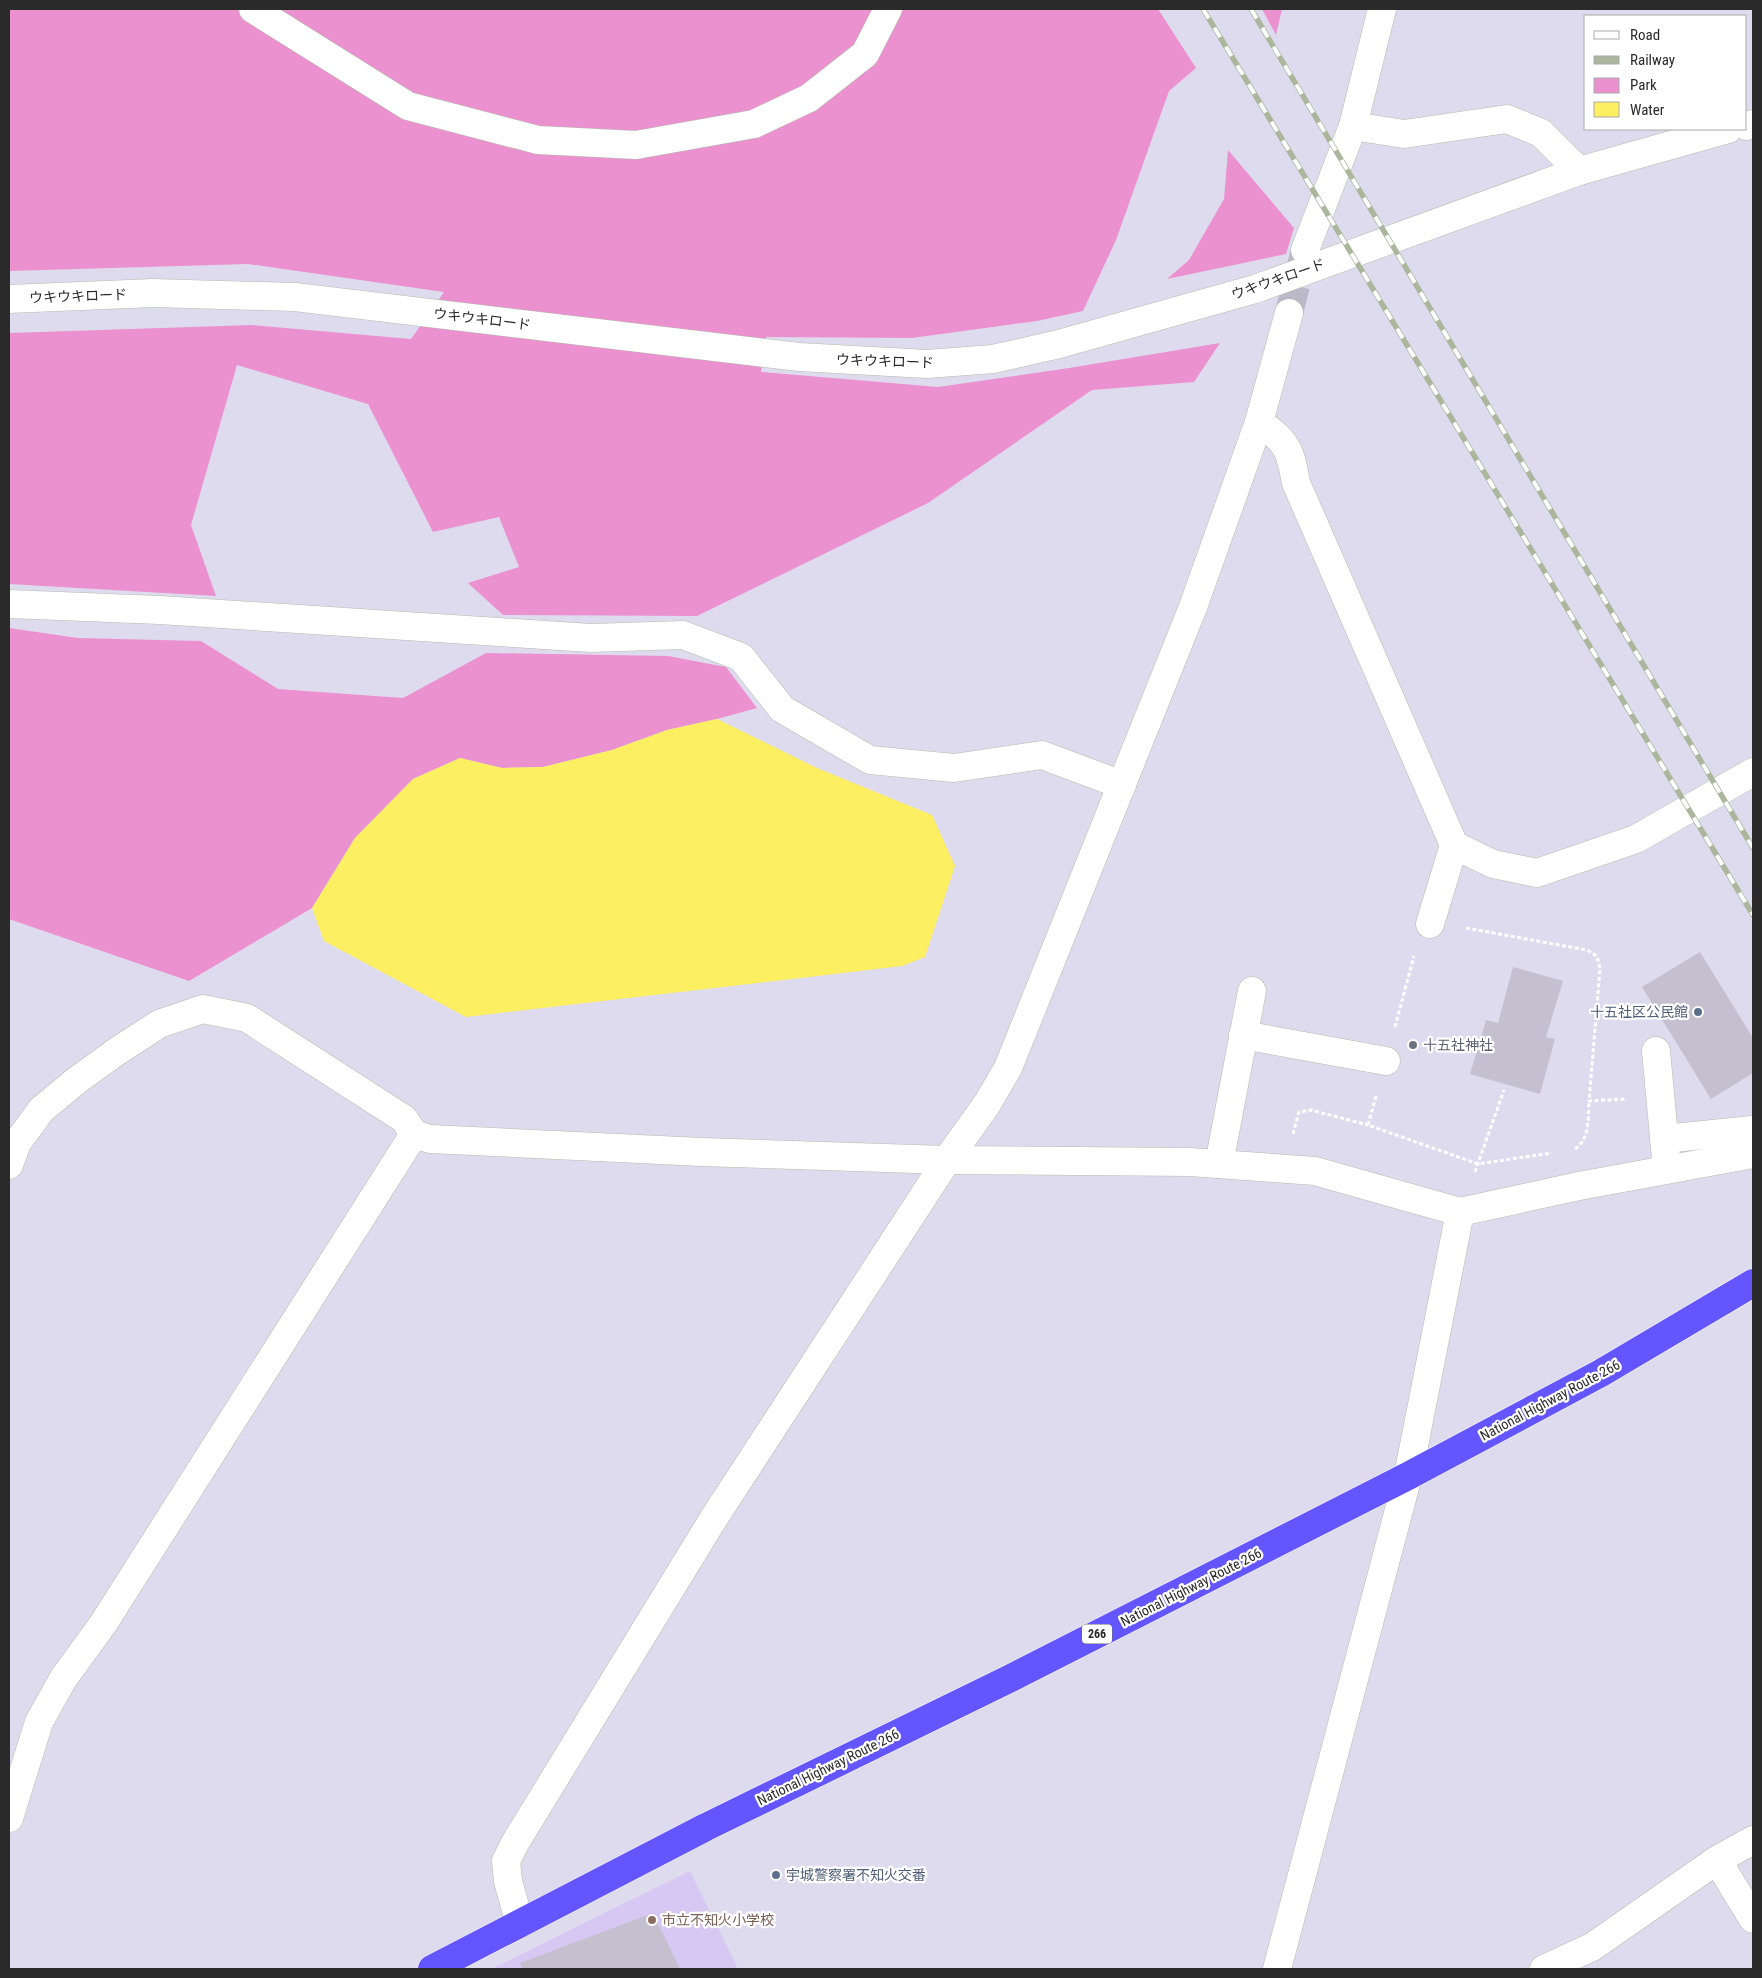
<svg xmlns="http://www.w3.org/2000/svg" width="1762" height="1978" font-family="'Roboto Condensed','Noto Sans JP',sans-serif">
<rect width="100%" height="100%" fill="#dfdbee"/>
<!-- education -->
<polygon fill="#d6c8f2" points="690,1871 738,1969 491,1969"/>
<!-- green -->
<g fill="#eb91cf">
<polygon points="9,9 1158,9 1196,68 1169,91 1116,240 1083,311 1037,321 912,338 766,337 761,372 938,387 1069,368 1220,343 1194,382 1092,390 928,503 697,616 503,615 468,583 519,567 499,517 433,532 368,404 237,365 191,525 216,596 9,584 9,333 252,325 411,339 444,292 248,264 9,271"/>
<polygon points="1262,9 1282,9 1276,35"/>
<polygon points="1228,150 1294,228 1286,254 1167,279 1189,260 1224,199"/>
<polygon points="9,628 78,638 201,641 278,689 403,698 486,653 668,656 726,667 757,708 717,719 667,730 612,750 543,767 502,768 460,758 413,779 355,838 312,908 189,981 9,919"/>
</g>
<!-- water -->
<polygon fill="#fcef62" points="717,719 817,768 932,815 955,866 925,957 902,966 466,1017 324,941 312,908 355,838 413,779 460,758 502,768 543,767 612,750 667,730"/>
<!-- building -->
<g fill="#c4c0cf">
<polygon points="1700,952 1753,1038 1753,1073 1711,1099 1642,987"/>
<polygon points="1513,967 1563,981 1546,1037 1555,1039 1540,1094 1470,1074 1486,1020 1498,1023"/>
<polygon points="653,1913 680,1969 523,1969 520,1963"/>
</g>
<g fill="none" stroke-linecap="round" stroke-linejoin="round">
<!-- minor-tunnel -->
<polyline stroke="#bbb8c7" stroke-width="28" stroke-dasharray="28 14" stroke-linecap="butt" points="1289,313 1304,254"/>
<!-- minor casing -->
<g stroke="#b4bcab" stroke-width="29">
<g id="minor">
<polyline points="253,9 408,106 538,140 636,145 754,124 809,98 865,54 888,9"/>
<polyline points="1353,126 1404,134 1507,119 1541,133 1579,171"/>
<polyline points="1746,126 1753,124"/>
<polyline points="1305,250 1353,126 1382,9"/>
<polyline points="9,299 153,293 295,297 799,357 927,364 993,359 1059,344 1255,289 1579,171 1728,129"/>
<path d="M1259 422C1288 443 1290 449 1296 483L1454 845 1493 864 1537 873 1636 839 1753 772"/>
<polyline points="9,604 160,610 591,638 683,635 741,657 782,709 870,760 954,768 1042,755 1122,785"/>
<polyline points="1430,924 1454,845"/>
<polyline points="1243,1035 1386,1061"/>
<polyline points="1656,1051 1667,1169"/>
<polyline points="1664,1139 1752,1130 1753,1142"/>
<polyline points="1219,1164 1252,991"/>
<polyline points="9,1165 17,1143 41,1110 76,1081 116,1052 159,1024 203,1009 247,1018 404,1119 414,1134 430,1139 702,1152 947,1160 1190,1162 1315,1171 1460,1212 1579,1186 1753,1154"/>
<polyline points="9,1818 39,1722 63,1679 103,1624 414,1134"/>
<polyline points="1717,1860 1753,1919"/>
<polyline points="520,1924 508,1881 506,1861 515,1843 712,1521 947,1160 987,1104 1008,1068 1193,607 1259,422 1289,313"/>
<polyline points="1277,1969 1408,1476 1460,1212"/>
<polyline points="1544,1969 1592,1947 1717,1860 1753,1840"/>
</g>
</g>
<!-- highway casing -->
<g stroke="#fff" stroke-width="29">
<polyline id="highway" points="432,1969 706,1827 1011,1678 1408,1476 1601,1373 1753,1283"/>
</g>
<!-- path -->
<g stroke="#fff" stroke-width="3" stroke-dasharray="4 2.5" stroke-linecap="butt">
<polyline points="1466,928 1587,950 1597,956 1600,969 1589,1101 1625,1099"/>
<polyline points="1395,1027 1414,956"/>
<polyline points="1376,1096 1368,1125 1478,1164 1552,1153"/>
<polyline points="1293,1134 1299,1112 1311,1110 1368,1125"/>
<path d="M1575 1149C1590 1139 1588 1118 1589 1101"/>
<polyline points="1475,1172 1504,1090"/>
</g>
<!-- minor -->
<use href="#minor" stroke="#fff" stroke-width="28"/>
<!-- highway -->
<use href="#highway" stroke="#6355ff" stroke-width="28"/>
<!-- rail casing -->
<g stroke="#aab79d" stroke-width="5.5">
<g id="rail">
<polyline points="1203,9 1753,915"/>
<polyline points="1251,9 1753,848"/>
</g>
</g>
<!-- rail -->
<use href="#rail" stroke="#fff" stroke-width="4" stroke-dasharray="11" stroke-linecap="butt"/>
</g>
<!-- markers -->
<g fill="#5c6f8a" stroke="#fff" stroke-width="2">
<circle cx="1698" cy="1012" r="5"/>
<circle cx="776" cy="1875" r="5"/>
</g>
<circle fill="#6b7280" stroke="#fff" stroke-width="2" cx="1413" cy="1045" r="5"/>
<circle fill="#8d6e63" stroke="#fff" stroke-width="2" cx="652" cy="1920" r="5"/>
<g text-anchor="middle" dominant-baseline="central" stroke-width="4.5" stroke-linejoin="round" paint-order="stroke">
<!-- shield labels -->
<rect fill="#fff" stroke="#6a6a6a" stroke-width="1" x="1082" y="1624.5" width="30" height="19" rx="4"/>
<g font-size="12" font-weight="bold" fill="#2a2a2a">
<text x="1097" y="1634">266</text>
</g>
<!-- street labels -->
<g font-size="14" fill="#2a2a2a" stroke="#fff">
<text transform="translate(1278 279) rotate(-19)">ウキウキロード</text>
<text transform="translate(78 296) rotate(-2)">ウキウキロード</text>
<text transform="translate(482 319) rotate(7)">ウキウキロード</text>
<text transform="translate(885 361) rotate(2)">ウキウキロード</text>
<text transform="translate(1550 1400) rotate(-28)">National Highway Route 266</text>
<text transform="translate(1191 1587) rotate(-27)">National Highway Route 266</text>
<text transform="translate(828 1767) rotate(-26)">National Highway Route 266</text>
</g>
<!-- service labels -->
<g font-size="14" fill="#4e5e75" stroke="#fff" text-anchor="end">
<text x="1688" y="1012">十五社区公民館</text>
<text x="786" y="1875" text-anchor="start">宇城警察署不知火交番</text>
</g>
<!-- worship labels -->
<g font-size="14" fill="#5b616d" stroke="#fff" text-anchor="start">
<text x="1423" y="1045">十五社神社</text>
</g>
<!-- education labels -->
<g font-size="14" fill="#785e54" stroke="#fff" text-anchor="start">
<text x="662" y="1920">市立不知火小学校</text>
</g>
</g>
<!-- border -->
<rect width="1762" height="1978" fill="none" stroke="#2a2a2a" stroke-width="20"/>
<!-- legend -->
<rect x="1584" y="15" width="162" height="115" fill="#ffffff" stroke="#aaaaaa"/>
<rect x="1594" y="31" width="25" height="8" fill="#ffffff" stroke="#aaaaaa"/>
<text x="1630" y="40" font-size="15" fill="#2a2a2a">Road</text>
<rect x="1594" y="56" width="25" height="8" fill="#aab79d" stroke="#aaaaaa"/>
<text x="1630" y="65" font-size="15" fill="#2a2a2a">Railway</text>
<rect x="1594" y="78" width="25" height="15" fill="#eb91cf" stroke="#aaaaaa"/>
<text x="1630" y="90" font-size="15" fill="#2a2a2a">Park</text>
<rect x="1594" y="102" width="25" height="15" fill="#fcef62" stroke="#aaaaaa"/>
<text x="1630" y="115" font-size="15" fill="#2a2a2a">Water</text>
</svg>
